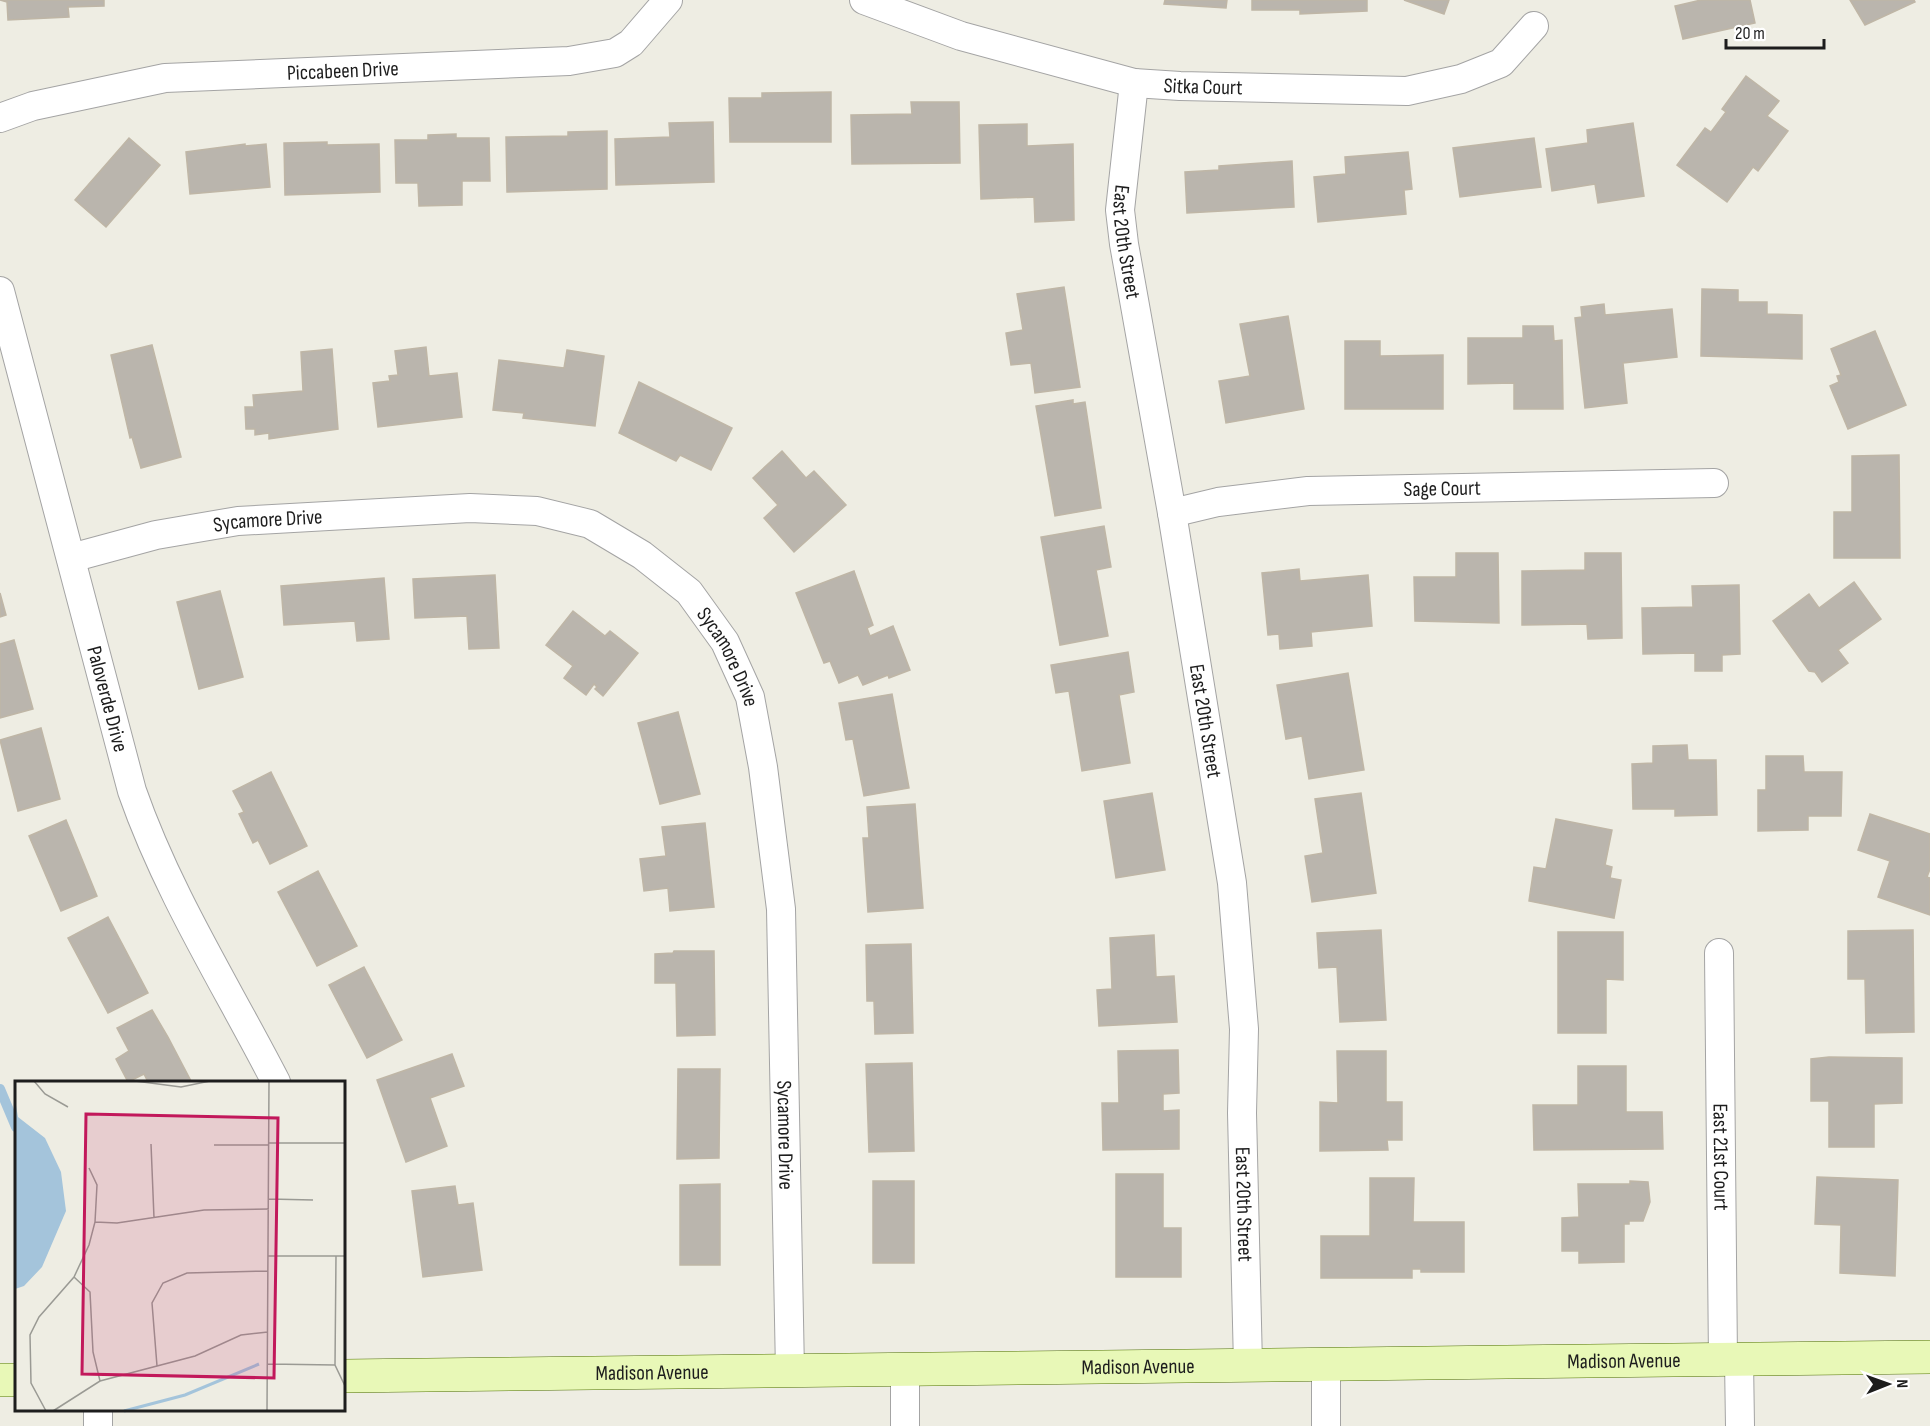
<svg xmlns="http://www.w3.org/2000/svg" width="1930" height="1426" font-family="'Sofia Sans Condensed',sans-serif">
<rect width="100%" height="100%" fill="#eeede3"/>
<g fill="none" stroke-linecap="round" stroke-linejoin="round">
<!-- stream -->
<polyline stroke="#a4c4db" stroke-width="10" points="0,1089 16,1127"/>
</g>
<!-- building -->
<g fill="#bab5ad" stroke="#bfb6a6" stroke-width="1.5">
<polygon points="0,0 104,0 104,6 68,7 69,17 8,20 7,2"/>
<polygon points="1165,0 1227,0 1226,8 1164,4"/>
<polygon points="1252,0 1367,0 1367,11 1300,14 1300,10 1252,10"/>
<polygon points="1404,0 1449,0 1444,14"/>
<polygon points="1701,0 1750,0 1755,23 1683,39 1675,6"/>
<polygon points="1850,0 1914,0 1915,2 1865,25"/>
<polygon points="1746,76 1779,101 1767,116 1788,131 1758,171 1753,167 1727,202 1677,165 1705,128 1711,132 1726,112 1722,109"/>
<polygon points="831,92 831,142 730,142 729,98 762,98 762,93"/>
<polygon points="911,102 959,102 960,163 852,164 851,115 912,114"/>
<polygon points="713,122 714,182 616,185 615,139 670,137 669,123"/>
<polygon points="1633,123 1644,196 1598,203 1595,184 1552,191 1546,149 1588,143 1587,130"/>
<polygon points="1027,124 1027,146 1073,144 1074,220 1035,222 1034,197 981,199 979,125"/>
<polygon points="607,131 607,189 507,192 506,137 568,136 568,132"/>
<polygon points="456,134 456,138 489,138 490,181 462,181 462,205 419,206 418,183 396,183 395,140 428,140 428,135"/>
<polygon points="129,138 160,165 106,227 75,200"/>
<polygon points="1534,138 1541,187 1460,197 1453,148"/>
<polygon points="327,142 327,145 379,144 380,192 285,195 284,143"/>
<polygon points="245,144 245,146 266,144 270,187 190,194 186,152"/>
<polygon points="1408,152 1412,189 1404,190 1406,214 1318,222 1314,177 1346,174 1345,157"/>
<polygon points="1292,161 1294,207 1187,213 1185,172 1219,170 1219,166"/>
<polygon points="1064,287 1080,387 1035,393 1031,363 1011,365 1006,333 1023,330 1017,294"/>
<polygon points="1702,289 1738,290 1738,302 1767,302 1767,314 1802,315 1802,359 1701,356"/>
<polygon points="1604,304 1605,315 1672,309 1677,357 1623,363 1627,403 1585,408 1575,318 1582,317 1581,307"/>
<polygon points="1288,316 1304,409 1226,423 1219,381 1250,376 1240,324"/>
<polygon points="1523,326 1553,326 1554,341 1562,340 1563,409 1514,409 1514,383 1468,384 1468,338 1523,338"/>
<polygon points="1875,331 1906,405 1848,429 1830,386 1839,382 1837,376 1841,375 1831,349"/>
<polygon points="1345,341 1380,341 1380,356 1443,355 1443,409 1345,409"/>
<polygon points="152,345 181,457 141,468 132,437 130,438 111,355"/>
<polygon points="426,347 429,376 457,373 462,417 378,427 373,383 390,381 389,376 398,375 395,351"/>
<polygon points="332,349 338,429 269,439 269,433 255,435 255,429 246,429 245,407 254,407 253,395 303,391 301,352"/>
<polygon points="567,350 604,356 595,426 523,418 524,413 493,410 499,360 564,368"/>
<polygon points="639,382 732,428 711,470 680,455 676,461 619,433"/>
<polygon points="1073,400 1073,404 1085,402 1101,508 1055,516 1036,406"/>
<polygon points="782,451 806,478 814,471 846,505 794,552 764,518 778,505 753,478"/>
<polygon points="1899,455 1900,558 1834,558 1834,512 1852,512 1852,456"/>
<polygon points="1104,526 1111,567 1096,570 1108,636 1060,645 1041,537"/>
<polygon points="1456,553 1498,553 1499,623 1415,621 1414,577 1456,577"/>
<polygon points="1585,553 1621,553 1622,638 1588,639 1587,624 1522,625 1522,571 1585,570"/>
<polygon points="1299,569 1300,581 1368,575 1372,626 1311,632 1312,646 1280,649 1279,634 1268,635 1262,573"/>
<polygon points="854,571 873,625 867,628 870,636 893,626 910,670 889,678 888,675 863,685 858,675 839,683 830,661 824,663 796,593"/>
<polygon points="495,575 499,648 469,649 467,616 415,618 413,579"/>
<polygon points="384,578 389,639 357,641 355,621 284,625 281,586"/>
<polygon points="1854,582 1881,619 1838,650 1848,663 1822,682 1815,672 1809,671 1773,621 1809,594 1819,608"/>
<polygon points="1739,585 1740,654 1722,655 1722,671 1695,671 1695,653 1643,654 1642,608 1693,607 1692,586"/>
<polygon points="220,591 243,677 199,689 177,602"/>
<polygon points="0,593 6,615 0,617"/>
<polygon points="573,611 605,636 610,631 638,653 603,696 595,689 597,687 594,684 586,695 564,678 573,666 546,645"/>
<polygon points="14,640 33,709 0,718 0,644"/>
<polygon points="1128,652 1134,692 1119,695 1130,763 1082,771 1069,691 1056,693 1051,665"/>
<polygon points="1348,673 1364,770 1309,779 1302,736 1286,739 1277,685"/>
<polygon points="892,694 909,788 864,796 853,739 846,740 839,703"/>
<polygon points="678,712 700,794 660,804 638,723"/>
<polygon points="41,728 60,799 18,811 0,740"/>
<polygon points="1687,745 1688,760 1716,760 1717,815 1675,816 1675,809 1633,809 1632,764 1653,763 1653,746"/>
<polygon points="1766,756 1803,756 1804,772 1842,772 1841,816 1808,816 1808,830 1758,831 1758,790 1766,790"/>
<polygon points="271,772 307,846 270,864 258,840 253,843 239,814 244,812 233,791"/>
<polygon points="1152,793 1165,870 1116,878 1104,801"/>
<polygon points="1361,793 1376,893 1312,902 1305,856 1323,853 1315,799"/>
<polygon points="915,804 923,908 868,912 863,838 869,838 867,807"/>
<polygon points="1870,814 1930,834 1930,869 1927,877 1930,878 1930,915 1878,897 1890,861 1858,850"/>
<polygon points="1556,819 1612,830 1605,865 1612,867 1610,878 1621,880 1614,918 1529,901 1534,867 1546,869"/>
<polygon points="66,820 97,896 61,911 29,836"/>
<polygon points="705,823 714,907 670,911 668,888 644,891 640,859 666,856 662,827"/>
<polygon points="318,871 357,946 317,966 278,892"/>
<polygon points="108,917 148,993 108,1013 68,938"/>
<polygon points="1381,930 1386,1020 1340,1022 1337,967 1319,968 1317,933"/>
<polygon points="1913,930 1914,1032 1866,1033 1865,979 1848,979 1848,931"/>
<polygon points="1558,932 1623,932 1623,980 1606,979 1606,1033 1558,1033"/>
<polygon points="1154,935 1156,977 1174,976 1177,1022 1099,1026 1097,990 1112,989 1110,938"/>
<polygon points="911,944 913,1033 875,1034 874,1001 867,1001 866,945"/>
<polygon points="674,951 714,951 715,1035 677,1036 676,983 655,983 655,954 673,953"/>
<polygon points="364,967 402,1040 367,1058 329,985"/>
<polygon points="152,1010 168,1037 191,1081 148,1082 144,1074 128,1082 116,1059 129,1051 117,1028"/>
<polygon points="1178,1050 1179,1093 1163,1094 1163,1111 1179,1110 1179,1149 1103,1150 1102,1103 1119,1103 1118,1051"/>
<polygon points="1337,1051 1386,1051 1386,1102 1402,1102 1402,1140 1387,1140 1388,1150 1320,1151 1320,1102 1338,1103"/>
<polygon points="452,1054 464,1086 430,1098 447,1146 406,1162 377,1080"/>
<polygon points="1829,1057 1902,1058 1902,1103 1874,1104 1874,1147 1829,1147 1829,1101 1811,1101 1811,1059"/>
<polygon points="912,1063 914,1151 869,1152 866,1064"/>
<polygon points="1578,1066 1626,1066 1626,1112 1662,1112 1663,1149 1534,1150 1533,1105 1578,1105"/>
<polygon points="678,1069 720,1069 719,1158 677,1159"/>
<polygon points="1116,1174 1163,1174 1163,1228 1181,1228 1181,1277 1116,1277"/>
<polygon points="1817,1177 1898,1180 1895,1276 1840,1273 1841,1225 1815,1224"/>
<polygon points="1370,1178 1414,1178 1413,1222 1464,1222 1464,1272 1421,1272 1421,1269 1412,1269 1412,1278 1321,1278 1321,1236 1370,1236"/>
<rect x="873" y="1181" width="41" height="82"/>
<polygon points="1630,1181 1648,1182 1650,1202 1643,1221 1629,1221 1629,1224 1624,1224 1624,1262 1579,1263 1579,1251 1562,1251 1562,1218 1579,1217 1578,1184 1630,1184"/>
<polygon points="720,1184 720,1265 680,1265 680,1185"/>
<polygon points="455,1186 458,1205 473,1203 482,1270 423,1277 412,1191"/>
</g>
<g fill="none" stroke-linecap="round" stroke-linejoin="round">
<!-- minor casing -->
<g stroke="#a4a4a4" stroke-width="30">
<g id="minor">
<path id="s1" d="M864 0 961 36 1134 83 1180 86 1407 91 1461 79 1501 63 1534 26"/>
<path id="s2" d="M1134 83 1120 210 1124 244 1172 513 1232 883 1244 1029 1242 1113 1248 1365"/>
<path id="s3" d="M0 118 33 106 165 78 569 61 615 53 631 43 668 0"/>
<path id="s4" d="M0 291 132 791C168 894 226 985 276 1082"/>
<path id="s5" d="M1172 513 1218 502 1308 491 1714 483"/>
<path id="s6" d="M71 558 156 535 238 521 470 508 537 511 590 524 642 555 689 592 725 642 750 697 763 767 781 909 790 1371"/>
<path id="s7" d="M1719 953 1723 1360"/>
<polyline points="1739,1360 1740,1426"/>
<polyline points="1326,1365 1326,1426"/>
<polyline points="905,1370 905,1426"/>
<polyline points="98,1410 98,1426"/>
</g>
</g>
<!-- secondary casing -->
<g stroke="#517107" stroke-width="34">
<g id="secondary">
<path id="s8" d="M344 1376 1930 1357"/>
<polyline points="0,1380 16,1380"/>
</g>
</g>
<!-- minor -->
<use href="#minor" stroke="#fff" stroke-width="28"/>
<!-- secondary -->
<use href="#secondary" stroke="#e8f8b7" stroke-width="33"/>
</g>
<g text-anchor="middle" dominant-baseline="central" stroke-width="5" stroke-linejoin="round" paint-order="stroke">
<!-- street labels -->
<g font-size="21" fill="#1d1d1d" stroke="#fff">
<text stroke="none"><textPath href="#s3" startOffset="348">Piccabeen Drive</textPath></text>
<text stroke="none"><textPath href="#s1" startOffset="352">Sitka Court</textPath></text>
<text stroke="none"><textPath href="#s2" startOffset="160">East 20th Street</textPath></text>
<text stroke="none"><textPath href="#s5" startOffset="272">Sage Court</textPath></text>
<text stroke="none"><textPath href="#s6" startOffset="201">Sycamore Drive</textPath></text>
<text stroke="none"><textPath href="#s6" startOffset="722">Sycamore Drive</textPath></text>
<text stroke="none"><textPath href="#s4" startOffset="422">Paloverde Drive</textPath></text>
<text stroke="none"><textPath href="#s2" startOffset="646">East 20th Street</textPath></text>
<text stroke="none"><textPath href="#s6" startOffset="1208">Sycamore Drive</textPath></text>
<text stroke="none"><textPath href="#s7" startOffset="204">East 21st Court</textPath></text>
<text stroke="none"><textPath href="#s2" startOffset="1132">East 20th Street</textPath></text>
<text stroke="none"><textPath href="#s8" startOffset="1280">Madison Avenue</textPath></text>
<text stroke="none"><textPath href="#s8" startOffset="794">Madison Avenue</textPath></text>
<text stroke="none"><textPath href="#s8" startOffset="308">Madison Avenue</textPath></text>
</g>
</g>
<!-- overview -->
<g transform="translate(15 1081)">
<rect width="330" height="330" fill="#eeede3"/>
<path d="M0 19 3 36 30 57 46 91 51 130 27 186 9 205 0 208Z" fill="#a4c4db"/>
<path fill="none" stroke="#a4c4db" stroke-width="3" d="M109 330 170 314 244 283"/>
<path fill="none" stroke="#9a9a94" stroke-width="1.5" d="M19 0 30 13 53 26M120 0 166 6 195 0M254 62H330M136 63 139 137M199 64H254M254 118 298 119M80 141 102 142 189 129 254 128M253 175H330M321 175 320 284 330 305M59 196 75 211 78 271 85 300M253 283 320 284M142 285 137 222 148 202 172 192 253 190M31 330 16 302 15 254 24 236 59 196 74 164 80 141 82 104 74 87M38 330 85 300 180 275 226 254 253 251M252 330 254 0"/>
<path fill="#c2185b" fill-opacity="0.15" stroke="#c2185b" stroke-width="3" d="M71 33 263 37 259 297 67 293Z"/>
<rect width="330" height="330" fill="none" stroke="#1d1d1d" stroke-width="3"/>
</g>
<!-- north arrow -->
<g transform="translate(1888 1384) rotate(89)" stroke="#ffffff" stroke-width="4.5" paint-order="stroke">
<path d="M0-4.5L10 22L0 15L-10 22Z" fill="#1d1d1d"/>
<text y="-9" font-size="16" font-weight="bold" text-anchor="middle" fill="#1d1d1d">N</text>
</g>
<!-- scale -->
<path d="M1726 39v9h98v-9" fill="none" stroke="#1d1d1d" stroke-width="3"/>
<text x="1735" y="39" font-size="18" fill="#1d1d1d" stroke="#ffffff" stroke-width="4.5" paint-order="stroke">20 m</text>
</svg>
